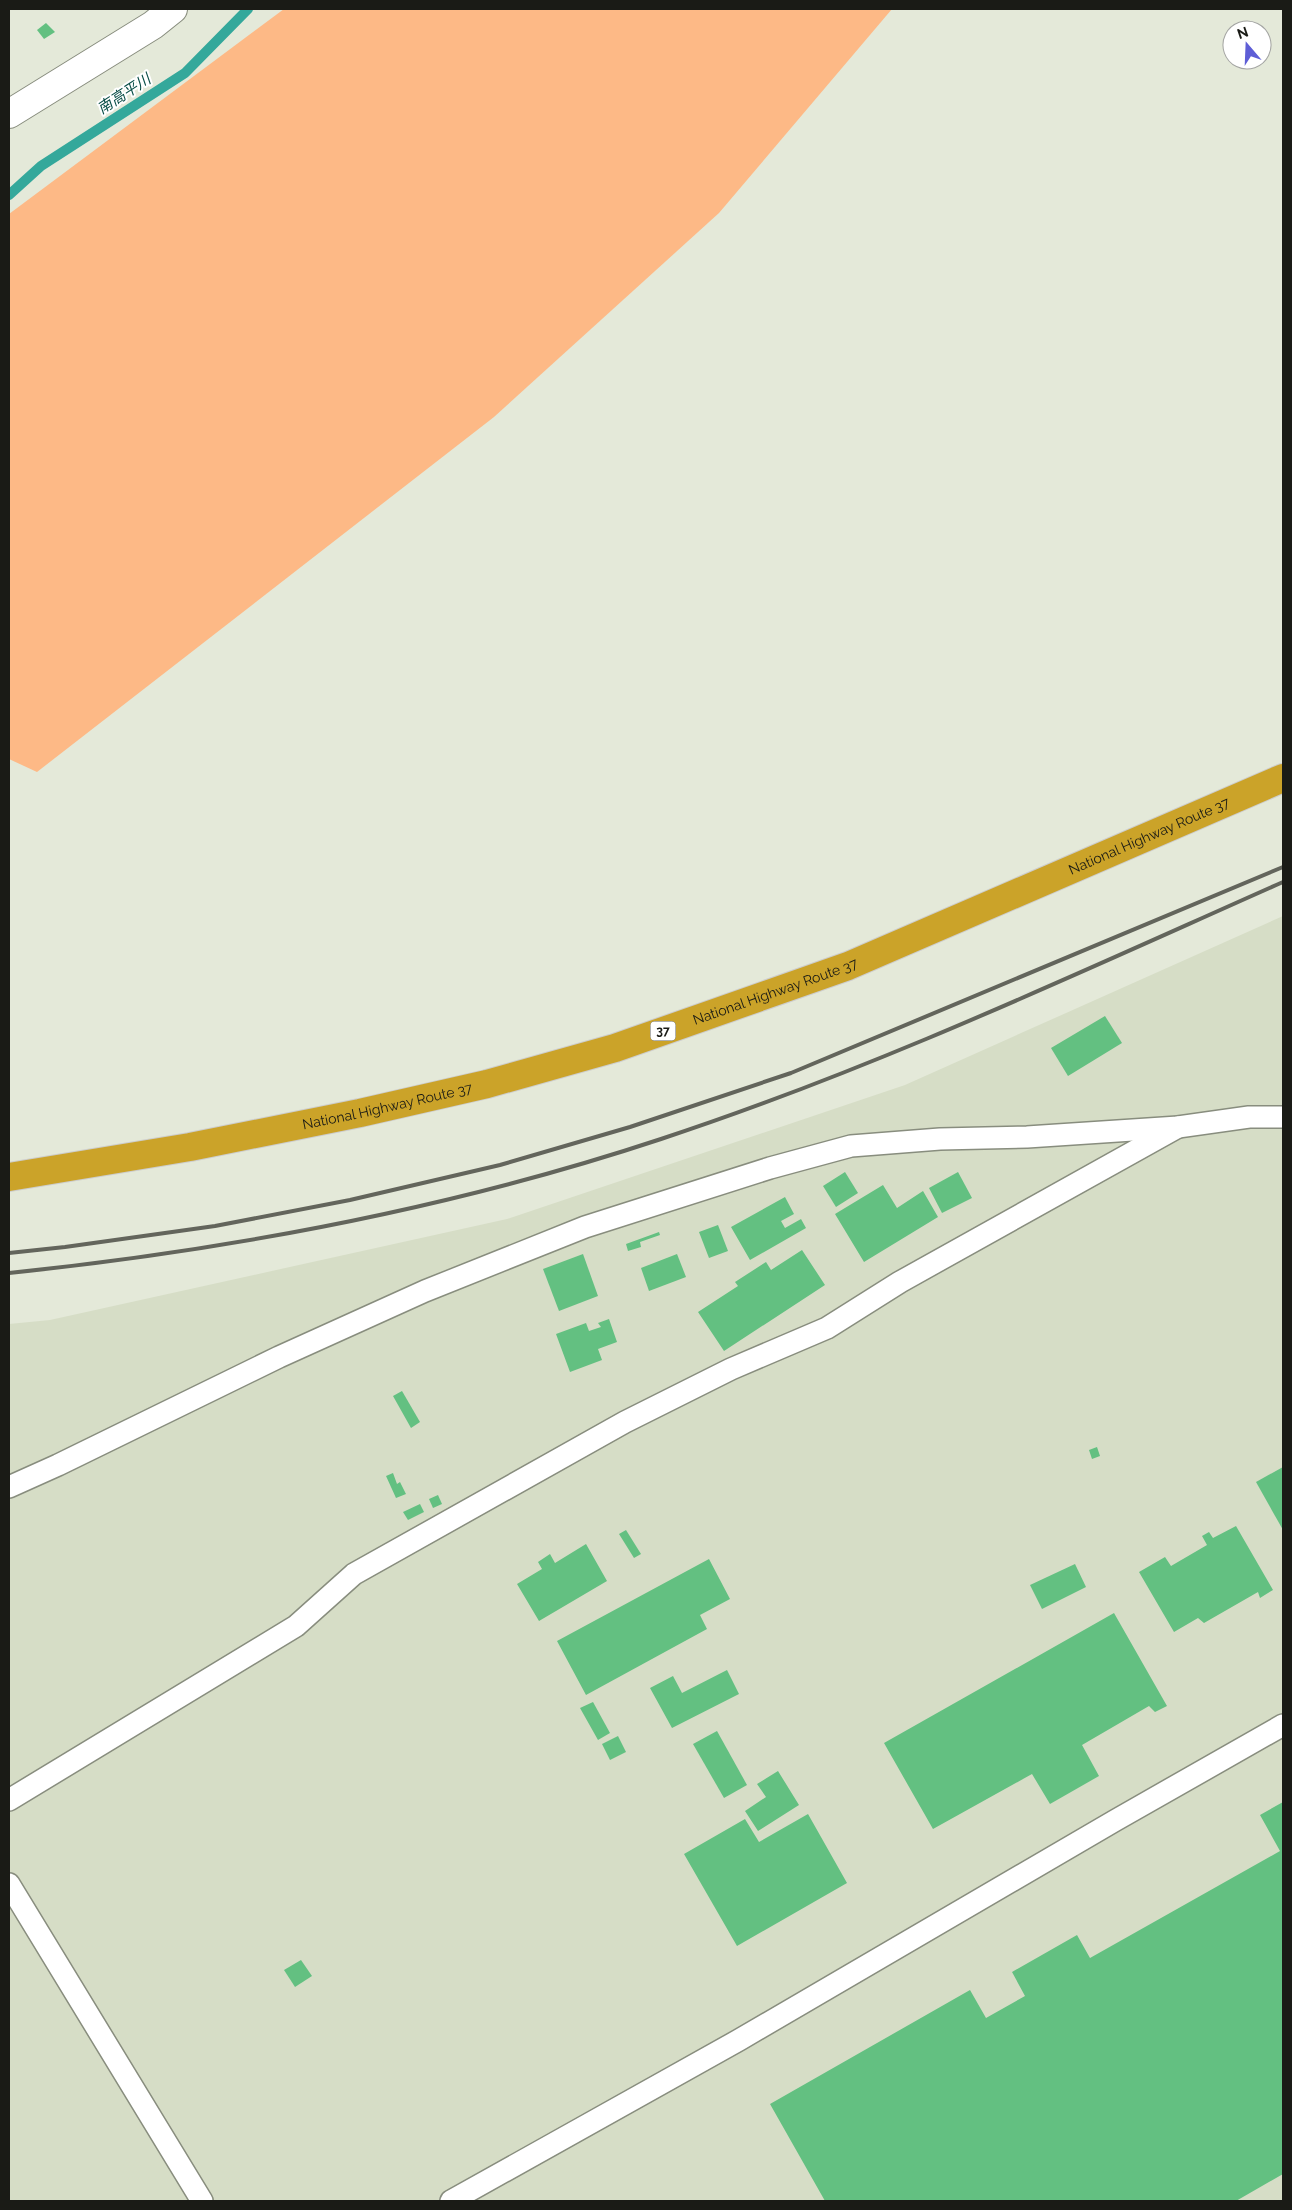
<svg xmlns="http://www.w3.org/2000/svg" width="1292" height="2210" font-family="Raleway,'Noto Sans JP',sans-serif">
<rect width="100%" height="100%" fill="#e4e9d9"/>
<!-- built -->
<polygon fill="#d6ddc6" points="1283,916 1283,2201 9,2201 9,1324 50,1320 507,1219 905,1085"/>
<!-- green -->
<polygon fill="#fdb986" points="284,9 892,9 719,213 494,417 37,772 9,759 9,214"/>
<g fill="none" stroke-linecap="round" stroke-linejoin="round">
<!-- stream -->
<polyline stroke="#34a89b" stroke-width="10" points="9,195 41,166 185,73 248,9"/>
</g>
<!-- building -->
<g fill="#63c081">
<polygon points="46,23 55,32 44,39 37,30"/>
<polygon points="1105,1016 1122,1043 1068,1076 1051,1048"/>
<polygon points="845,1172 858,1193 836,1207 823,1186"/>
<polygon points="958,1172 972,1198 942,1213 929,1188"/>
<polygon points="883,1185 897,1208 923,1191 938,1217 864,1262 835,1214"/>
<polygon points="785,1197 794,1214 781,1221 785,1228 801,1219 806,1228 750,1260 731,1227"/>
<polygon points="718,1225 728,1251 709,1258 699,1232"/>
<polygon points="659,1232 660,1235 640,1242 641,1247 628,1251 626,1244"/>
<polygon points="802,1250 825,1285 724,1351 698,1312 738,1286 735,1282 766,1262 771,1270"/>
<polygon points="583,1254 598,1296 559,1311 543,1269"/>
<polygon points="677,1254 686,1277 649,1291 641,1268"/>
<polygon points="609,1319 617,1342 598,1349 602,1360 570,1372 556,1334 586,1323 589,1331 601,1327 598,1323"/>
<polygon points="402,1391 420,1422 411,1428 393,1396"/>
<polygon points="1097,1447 1100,1456 1092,1459 1089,1450"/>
<polygon points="1283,1467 1283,1530 1256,1482"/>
<polygon points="393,1473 397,1484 400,1482 406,1494 396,1498 386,1476"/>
<polygon points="438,1495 442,1504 433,1508 429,1499"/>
<polygon points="420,1504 424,1512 408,1520 403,1512"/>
<polygon points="1236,1526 1273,1590 1260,1598 1258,1592 1204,1623 1198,1618 1174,1632 1139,1572 1165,1557 1171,1566 1207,1545 1202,1536 1209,1532 1213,1538"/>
<polygon points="626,1530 641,1554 634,1558 619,1534"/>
<polygon points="586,1544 607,1581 539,1621 517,1584 542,1569 538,1562 550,1554 555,1563"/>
<polygon points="709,1559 730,1599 700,1615 707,1629 586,1695 557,1641"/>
<polygon points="1075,1564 1086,1587 1042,1609 1030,1585"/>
<polygon points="1114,1613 1167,1706 1155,1712 1149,1706 1082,1745 1099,1776 1050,1804 1032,1774 933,1829 884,1743"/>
<polygon points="727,1670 739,1694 672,1728 650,1688 673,1676 682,1693"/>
<polygon points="593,1702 610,1733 598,1740 580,1708"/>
<polygon points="717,1731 747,1785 724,1798 693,1744"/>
<polygon points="618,1736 626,1752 610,1760 602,1744"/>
<polygon points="778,1771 799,1805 758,1831 745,1811 766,1797 757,1784"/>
<polygon points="1283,1802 1283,2174 1236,2201 825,2201 770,2104 970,1990 986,2018 1025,1996 1012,1972 1077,1935 1090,1958 1280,1851 1260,1815"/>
<polygon points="808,1814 847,1883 737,1946 684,1854 745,1819 759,1842"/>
<polygon points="301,1960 312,1976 295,1987 284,1970"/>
</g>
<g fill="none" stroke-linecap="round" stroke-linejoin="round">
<!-- lane casing -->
<g stroke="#888d7e" stroke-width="24">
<g id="lane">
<polyline points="9,1487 58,1465 279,1357 425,1291 585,1227 770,1168 851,1146 940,1139 1027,1137 1178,1127 1249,1117 1283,1117"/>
<polyline points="9,1800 296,1626 354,1574 625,1422 731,1369 827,1328 900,1282 1178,1127"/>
<polyline points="9,1884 202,2201"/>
<polyline points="451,2201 739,2040 1116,1820 1283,1725"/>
</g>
</g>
<!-- secondary casing -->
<g stroke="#888d7e" stroke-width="30">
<polyline id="secondary" points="9,114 153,25 173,9"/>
</g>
<!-- highway casing -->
<g stroke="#cdcdcc" stroke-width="30">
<g id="highway">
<path id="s1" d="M9 1177 190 1147 360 1113 487 1084 615 1048 848 966 1283 778"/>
</g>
</g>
<!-- lane -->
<use href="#lane" stroke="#fff" stroke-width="21"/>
<!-- secondary -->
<use href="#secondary" stroke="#fff" stroke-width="28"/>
<!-- highway -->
<use href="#highway" stroke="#cba329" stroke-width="28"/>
<!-- rail -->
<g stroke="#63655c" stroke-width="4">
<polyline points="9,1253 65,1247 215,1226 350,1200 500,1165 630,1127 791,1073 1283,867"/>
<path d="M9 1273C229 1250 450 1209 661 1139 874 1069 1078 973 1283 882"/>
</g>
</g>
<g text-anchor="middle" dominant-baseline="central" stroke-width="4" stroke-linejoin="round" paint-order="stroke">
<!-- shield labels -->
<rect fill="#fff" stroke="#5f5f5c" stroke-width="1" x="650.5" y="1021.5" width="25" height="19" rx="4"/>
<g font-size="12" font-weight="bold" fill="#1a1b16">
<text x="663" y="1031">37</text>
</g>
<!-- street labels -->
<g font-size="14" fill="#1a1b16" stroke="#fff">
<text stroke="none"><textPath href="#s1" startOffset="1195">National Highway Route 37</textPath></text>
<text stroke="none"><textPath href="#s1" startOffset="790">National Highway Route 37</textPath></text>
<text stroke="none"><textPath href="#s1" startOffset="385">National Highway Route 37</textPath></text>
</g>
<!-- water labels -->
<g font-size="15" font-style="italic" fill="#084d46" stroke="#fff">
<text transform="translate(124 94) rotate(-33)">南高平川</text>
</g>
</g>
<!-- border -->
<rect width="1292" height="2210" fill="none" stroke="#1a1b16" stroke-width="20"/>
<!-- north arrow -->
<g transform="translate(1247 45) rotate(341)"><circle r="24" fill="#ffffff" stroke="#a3a4a2"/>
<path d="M0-4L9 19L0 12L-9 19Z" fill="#5e5ed6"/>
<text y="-8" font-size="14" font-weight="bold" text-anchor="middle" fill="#1a1b16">N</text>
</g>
</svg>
